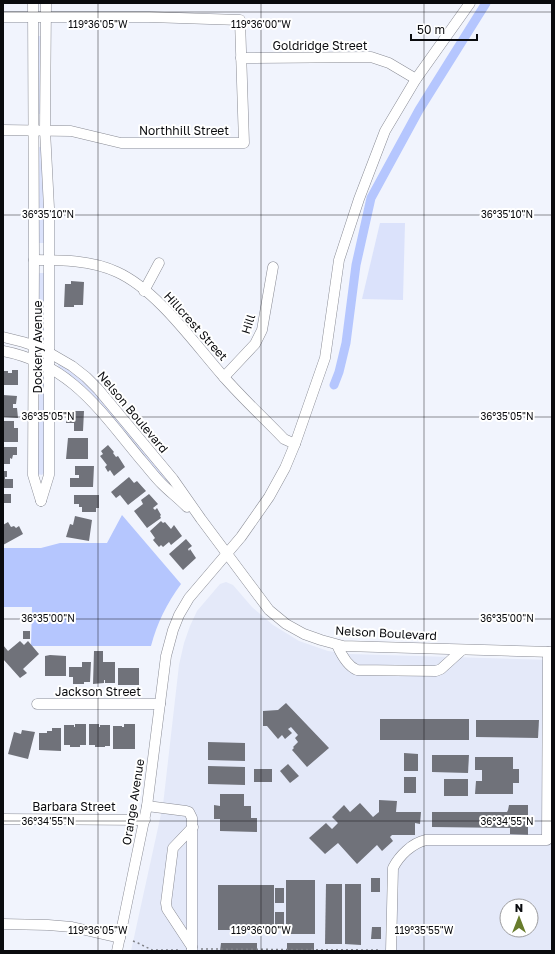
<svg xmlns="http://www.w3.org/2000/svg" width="555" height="954" font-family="'Golos Text',sans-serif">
<rect width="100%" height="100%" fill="#f1f4fd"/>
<!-- built -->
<path fill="#e4e9f9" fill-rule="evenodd" d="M226 582 233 585 252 607 273 625 299 641 328 651 350 654 552 660V951H131L163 805 179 665 184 643 190 626 197 611 214 591 220 584ZM507 906H531V930H507Z"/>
<!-- green -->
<g fill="#dbe2fb">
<rect x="37" y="36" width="5" height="78"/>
<polygon points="37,147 42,147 46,243 37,243"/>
<polygon points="380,223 405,223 403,300 362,299"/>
<polygon points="40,273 44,273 45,275 44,338 42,339 37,338 38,274"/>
<polygon points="60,363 89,384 183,495 164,480 86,389 74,379 59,369 58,365"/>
<polygon points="39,373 45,375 45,472 42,475 37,474 37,374"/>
</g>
<!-- water -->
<path fill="#b5c6fe" d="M122 515 181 584C167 603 157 623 151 646H31L32 607H3V548H41L60 543H107Z"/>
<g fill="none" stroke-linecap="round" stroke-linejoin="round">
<!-- canal -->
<polyline stroke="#b5c6fe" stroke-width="9" points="334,385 339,372 346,343 356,265 371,198 419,110 486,3"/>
</g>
<!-- building -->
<g fill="#70727a">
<polygon points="71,281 84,282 83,305 74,305 74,307 64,307 65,284 71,284"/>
<polygon points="12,370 18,370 18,385 3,385 3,371 8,371 8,373 12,373"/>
<polygon points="3,395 17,396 16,404 13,404 13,408 17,408 18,418 3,417"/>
<polygon points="70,411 84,411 83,431 74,431 74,423 66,423 66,418 70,418"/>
<polygon points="3,421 14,421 14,428 18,428 18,442 3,442"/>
<polygon points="68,438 88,438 88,459 66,459"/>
<polygon points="108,445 114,452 113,453 116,457 118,456 125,467 114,476 110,470 108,472 105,467 107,465 100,456 103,454 101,451"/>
<polygon points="3,447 17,447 17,455 13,455 12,459 10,458 10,464 3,464"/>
<polygon points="75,466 94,466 93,487 70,487 70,478 79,478 79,475 75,475"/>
<polygon points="3,471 7,471 7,477 5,477 5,479 13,479 13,488 3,488"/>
<polygon points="129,477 134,483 137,481 146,491 128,505 120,495 116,498 111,492"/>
<rect x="3" y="494" width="8" height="9"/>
<polygon points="149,494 158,504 153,508 155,510 157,508 161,515 160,516 161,518 147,528 134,511 143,504 141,500"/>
<polygon points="74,495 99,495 99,508 96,508 96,512 82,512 82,507 79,507 79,504 74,504"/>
<polygon points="75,516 92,520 89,541 66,537 70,524 73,525"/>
<polygon points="161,521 163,523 165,522 171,529 174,525 182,536 171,545 169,542 163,547 161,545 159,547 153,540 155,538 150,531"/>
<polygon points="8,522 11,527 14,526 16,528 19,526 23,534 3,545 3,525"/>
<polygon points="186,539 192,546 188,549 189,551 190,549 196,558 183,570 169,554"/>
<rect x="23" y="631" width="7" height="8"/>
<polygon points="20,641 24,645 28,641 39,654 23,669 27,673 20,678 3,659 3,645 8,651"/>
<polygon points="94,651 103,651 103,662 115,662 115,683 105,683 105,680 104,680 104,683 93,684"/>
<polygon points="50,655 66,656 66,676 45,676 45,656"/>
<polygon points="82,662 91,662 90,682 84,682 84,684 73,684 73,677 69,677 69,667 82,667"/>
<rect x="118" y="668" width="21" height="17"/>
<polygon points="286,703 329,748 307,767 292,750 294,748 293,747 298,742 295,738 298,735 291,727 288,729 292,733 285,739 282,735 278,739 267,726 263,726 263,711 278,710"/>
<rect x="380" y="719" width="89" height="21"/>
<polygon points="476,720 539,720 538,738 476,737"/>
<polygon points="75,724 86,724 86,745 80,745 80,747 70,747 70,745 64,745 64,725 74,725 74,727 75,727"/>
<polygon points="89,724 99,724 99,727 100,727 100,725 110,725 110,746 105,746 105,747 95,747 95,745 89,745"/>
<polygon points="124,724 135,724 135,749 113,749 113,726 122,726 122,727 124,727"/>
<polygon points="52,728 61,728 61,751 39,750 39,733 47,733 47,731 52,731"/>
<polygon points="22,730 35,732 28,759 8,754 14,732 21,734"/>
<polygon points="208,742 245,743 245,761 208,760"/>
<polygon points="404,753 418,754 418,771 404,771"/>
<polygon points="432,755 469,755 468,773 432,772"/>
<polygon points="475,757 513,757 513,769 519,769 519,783 513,783 513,794 475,794 476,781 482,781 482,770 475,770"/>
<polygon points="288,764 299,776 290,783 280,771"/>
<polygon points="208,766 245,767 245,785 208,784"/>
<rect x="254" y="769" width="18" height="13"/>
<rect x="404" y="777" width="12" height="16"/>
<rect x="444" y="779" width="24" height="17"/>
<polygon points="220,794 244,794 244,806 251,806 251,818 257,818 257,832 220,831 220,819 214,819 214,805 220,806"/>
<polygon points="379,800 397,801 396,812 421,812 420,824 415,823 415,835 392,835 390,837 393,841 382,851 377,845 357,864 338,843 325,854 309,838 326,823 332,829 338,823 332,817 344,805 350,812 360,803 373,817 379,812"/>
<polygon points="509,805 528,805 528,835 510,834 510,828 432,827 432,812 507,812 508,810"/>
<rect x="371" y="878" width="9" height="14"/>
<rect x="286" y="880" width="29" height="54"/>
<polygon points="326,884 342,884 342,944 325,944"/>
<polygon points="345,884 361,884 361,945 345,944"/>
<rect x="218" y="885" width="56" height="45"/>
<rect x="275" y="888" width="9" height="15"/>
<rect x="275" y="912" width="9" height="15"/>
<polygon points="372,927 381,927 381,939 371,939"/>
<polygon points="221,943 257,943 257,951 220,951"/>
<rect x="287" y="943" width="27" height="8"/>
</g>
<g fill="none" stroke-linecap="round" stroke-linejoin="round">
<!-- minor casing -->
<g stroke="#8a8c95" stroke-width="11">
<g id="minor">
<polyline points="33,3 34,260 33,475 41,501"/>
<polyline points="3,17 149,17 240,20 244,143 121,143 71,131 3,130"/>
<polyline points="241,58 371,57 389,63 416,79"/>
<path d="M34 260C62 260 91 260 117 272 157 290 194 343 223 376 242 398 264 418 284 439L295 444"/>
<polyline points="144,291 159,263"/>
<polyline points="3,337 23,342 41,348 72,366 86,377 98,389 173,479 201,519 269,610 286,624 304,634 321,640 343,646 552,652"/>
<path d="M3 351C71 364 101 412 142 461 149 469 155 477 162 484 170 492 179 499 187 507"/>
<polyline points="224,377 255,344 262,330 273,267"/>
<polyline points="41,501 49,475 49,208 45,130 46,3"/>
<path d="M337 645C341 654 347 666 357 670L436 671 441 669 462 650"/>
<polyline points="37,704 160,704"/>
<polyline points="147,806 186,811 189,812 192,818 192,951"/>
<polyline points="3,819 145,820"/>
<polyline points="3,924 48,925 72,927 120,938"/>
<polyline points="192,947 167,909 166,903 173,848 193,827"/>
<polyline points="117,951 147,806 166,656 173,630 179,615 189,598 241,537 269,497 285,468 295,444 325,358 339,260 359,199 385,131 416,79 470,3"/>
<path d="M391 951 393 868C399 856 412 843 426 840H547L548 652"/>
</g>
</g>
<!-- path -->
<g stroke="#808288" stroke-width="1.5" stroke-dasharray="2 3" stroke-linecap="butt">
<polyline points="133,941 138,943 152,950 178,950"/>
<polyline points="201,949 381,950"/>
</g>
<!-- minor -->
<use href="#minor" stroke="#fff" stroke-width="10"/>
</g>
<!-- ticks -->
<path fill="none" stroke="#0a0b0e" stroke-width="1" stroke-opacity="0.45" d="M98 3V951M261 3V951M424 3V951M3 12H552M3 215H552M3 417H552M3 619H552M3 821H552"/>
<g text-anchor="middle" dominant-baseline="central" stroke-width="4" stroke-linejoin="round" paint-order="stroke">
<!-- street labels -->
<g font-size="12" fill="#0a0b0e" stroke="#fff">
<text x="320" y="45">Goldridge Street</text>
<text x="184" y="130">Northhill Street</text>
<text transform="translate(248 324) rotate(-72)">Hill</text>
<text transform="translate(196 326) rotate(48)">Hillcrest Street</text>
<text transform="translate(37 347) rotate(-90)">Dockery Avenue</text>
<text transform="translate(133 412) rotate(50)">Nelson Boulevard</text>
<text transform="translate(386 633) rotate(3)">Nelson Boulevard</text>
<text x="98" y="691">Jackson Street</text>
<text transform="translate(133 802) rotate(-81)">Orange Avenue</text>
<text x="74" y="806">Barbara Street</text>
</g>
</g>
<g font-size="10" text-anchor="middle" fill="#0a0b0e" stroke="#fff" stroke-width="4" stroke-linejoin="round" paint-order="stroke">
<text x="98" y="28">119°36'05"W</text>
<text x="261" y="28">119°36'00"W</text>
<text x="48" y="218">36°35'10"N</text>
<text x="507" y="218">36°35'10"N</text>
<text x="48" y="420">36°35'05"N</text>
<text x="507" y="420">36°35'05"N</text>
<text x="48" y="622">36°35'00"N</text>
<text x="507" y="622">36°35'00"N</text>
<text x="48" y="825">36°34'55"N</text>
<text x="507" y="825">36°34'55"N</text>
<text x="98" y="934">119°36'05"W</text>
<text x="261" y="934">119°36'00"W</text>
<text x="424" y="934">119°35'55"W</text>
</g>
<!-- border -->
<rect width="555" height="954" fill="none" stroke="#0a0b0e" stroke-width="8"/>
<!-- north arrow -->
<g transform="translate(519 918)"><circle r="19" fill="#ffffff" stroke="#9d9d9f"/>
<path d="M0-3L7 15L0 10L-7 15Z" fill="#687c2c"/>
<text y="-6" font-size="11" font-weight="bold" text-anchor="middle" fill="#0a0b0e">N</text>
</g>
<!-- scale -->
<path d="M411 34v6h66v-6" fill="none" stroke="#0a0b0e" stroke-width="2"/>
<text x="417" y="34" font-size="12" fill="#0a0b0e" stroke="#ffffff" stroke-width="3" paint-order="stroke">50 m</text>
</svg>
